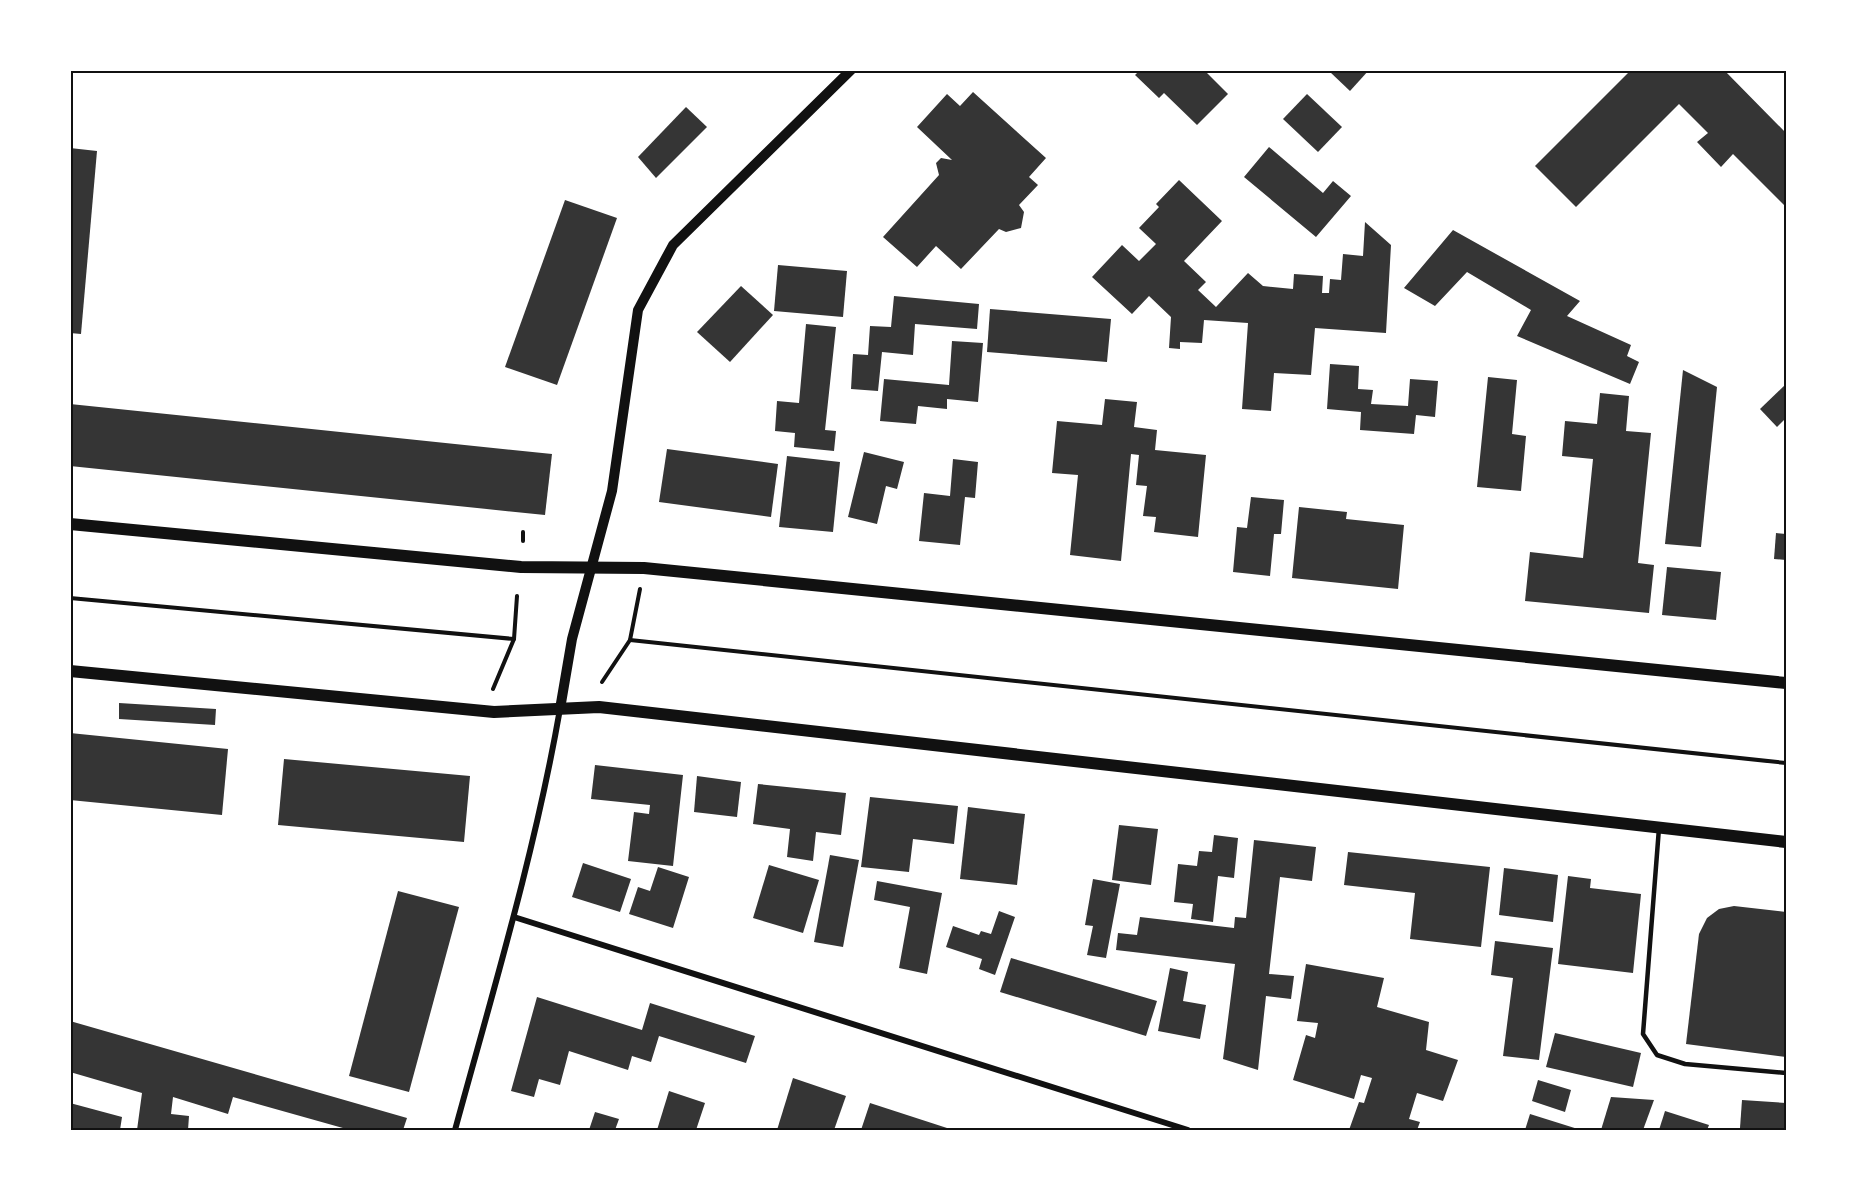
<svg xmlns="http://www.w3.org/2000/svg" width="1857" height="1201" font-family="'Source Sans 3',sans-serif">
<rect width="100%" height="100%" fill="#fff"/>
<!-- building -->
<g fill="#353535">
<polygon points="1140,70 1204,70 1228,94 1197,125 1164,93 1159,98 1135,75"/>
<polygon points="1332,70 1369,70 1350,91 1330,72"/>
<polygon points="1631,70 1724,70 1786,133 1786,207 1733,154 1721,167 1697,142 1708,133 1679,104 1576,207 1535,166"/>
<polygon points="973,92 1046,158 1029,177 1038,185 1019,205 1024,212 1021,228 1006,232 999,229 961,269 936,246 917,267 883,237 939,175 936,163 941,158 952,160 917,127 947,94 960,106"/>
<polygon points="1307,94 1342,127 1318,152 1283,119"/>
<polygon points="686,107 707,127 656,178 638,157"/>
<polygon points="1269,147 1323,193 1333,181 1351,196 1316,237 1244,177"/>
<polygon points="70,148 97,151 81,334 70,333"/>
<polygon points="1179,180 1222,221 1184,261 1206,282 1198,290 1216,307 1248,273 1263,286 1293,289 1294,274 1323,276 1322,293 1329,293 1330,279 1341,280 1343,254 1363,256 1365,222 1391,245 1386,333 1315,328 1311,375 1274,373 1271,411 1242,409 1248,323 1204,320 1202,343 1180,342 1180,349 1169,348 1171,317 1149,296 1132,314 1092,277 1122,245 1139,261 1156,244 1139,228 1159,207 1156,204"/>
<polygon points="565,200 617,218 557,385 505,367"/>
<polygon points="1453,230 1580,301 1567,316 1631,345 1627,356 1639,362 1630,384 1517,336 1531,310 1467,272 1435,306 1404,288"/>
<polygon points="778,265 847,271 843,317 774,311"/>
<polygon points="741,286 773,315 730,362 697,332"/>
<polygon points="894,296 979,304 977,329 915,324 913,355 882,352 878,391 851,389 853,354 868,355 870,326 891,327"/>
<polygon points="990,309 1111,319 1107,362 987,352"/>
<polygon points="806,324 836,327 825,430 836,431 834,451 794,447 795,433 775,431 777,401 799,403"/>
<polygon points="952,341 983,343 978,402 947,399 947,409 918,406 916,424 880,421 884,379 949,385"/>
<polygon points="1330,364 1359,366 1358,389 1373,390 1371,404 1408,406 1410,379 1438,381 1435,417 1416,415 1414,434 1360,430 1361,412 1327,409"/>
<polygon points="1683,370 1717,387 1701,547 1665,544"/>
<polygon points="1488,377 1517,380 1512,434 1526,436 1521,491 1477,487"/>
<polygon points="1786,384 1786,418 1777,427 1760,409"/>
<polygon points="1600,393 1629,396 1626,431 1651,433 1638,563 1654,565 1649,613 1525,601 1530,552 1583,558 1593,459 1562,456 1565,421 1597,424"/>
<polygon points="1105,399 1137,402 1134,427 1157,430 1155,450 1206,455 1198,537 1154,532 1156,517 1143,516 1147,486 1136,485 1139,455 1131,454 1121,561 1070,555 1078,475 1052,473 1057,421 1102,425"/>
<polygon points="70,404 552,454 545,515 70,466"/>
<polygon points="667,449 778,464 771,517 659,502"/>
<polygon points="864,452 904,462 897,489 886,486 877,524 848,517"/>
<polygon points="787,456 840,462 833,532 779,527"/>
<polygon points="953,459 978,462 975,498 965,497 960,545 919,541 924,493 950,496"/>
<polygon points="1251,497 1284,500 1281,534 1274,534 1270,576 1233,572 1237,527 1247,528"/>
<polygon points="1299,507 1347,512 1346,519 1404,525 1398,589 1292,578"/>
<polygon points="1776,533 1786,534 1786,560 1774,559"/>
<polygon points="1667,567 1721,572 1716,620 1662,615"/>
<polygon points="119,703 216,709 215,725 119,719"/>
<polygon points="70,733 228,749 222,815 70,800"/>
<polygon points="284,759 470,776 464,842 278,825"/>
<polygon points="595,765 683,775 673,866 628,861 634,812 649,814 650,805 591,799"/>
<polygon points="697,776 741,782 737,817 694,812"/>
<polygon points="758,784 846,793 841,835 816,832 813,861 787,857 790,829 753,824"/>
<polygon points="870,797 958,806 954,844 913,839 909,872 861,867"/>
<polygon points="968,807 1025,814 1017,885 960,879"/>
<polygon points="1119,825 1158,829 1151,885 1112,880"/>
<polygon points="1214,835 1238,838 1234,878 1218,876 1213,922 1191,919 1193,904 1174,902 1178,864 1197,866 1199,851 1212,852"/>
<polygon points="1254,840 1316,847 1312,881 1280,877 1269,974 1294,976 1291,999 1266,996 1258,1070 1223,1059 1235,964 1116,950 1118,933 1137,935 1140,917 1234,928 1235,917 1246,918"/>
<polygon points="1348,852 1490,867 1481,947 1410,939 1415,893 1344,885"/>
<polygon points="830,855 859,860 843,947 814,942"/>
<polygon points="583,863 631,879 620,912 572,897"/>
<polygon points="769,865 819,880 803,933 753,918"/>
<polygon points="658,867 689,877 673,928 629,914 638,887 650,891"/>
<polygon points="1504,868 1558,875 1553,922 1499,915"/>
<polygon points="1568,876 1591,879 1590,888 1641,894 1633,973 1558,964"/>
<polygon points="1093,879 1120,884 1106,958 1087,955 1093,926 1085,925"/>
<polygon points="877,881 942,893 927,974 899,968 910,907 874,900"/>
<polygon points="398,891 459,907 409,1092 349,1076"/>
<polygon points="1734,906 1786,912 1786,1057 1686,1044 1699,934 1707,918 1719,909"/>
<polygon points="999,911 1015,917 995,975 979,969 982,959 946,947 953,926 979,935 981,931 991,934"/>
<polygon points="1495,941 1553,948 1539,1060 1503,1056 1513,978 1491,975"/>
<polygon points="1011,958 1157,1001 1146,1036 1000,992"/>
<polygon points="1306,964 1384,978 1377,1007 1429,1022 1426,1050 1458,1060 1443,1101 1417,1093 1409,1119 1420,1122 1417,1130 1349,1130 1359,1102 1364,1103 1372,1078 1361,1075 1354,1099 1293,1080 1306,1035 1315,1038 1318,1023 1297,1021"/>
<polygon points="1170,968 1188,972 1183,1001 1206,1005 1200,1039 1158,1031"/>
<polygon points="537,997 642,1030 650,1003 755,1036 746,1063 659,1036 651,1062 632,1056 628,1070 569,1051 560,1085 539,1079 534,1097 511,1091"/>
<polygon points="70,1021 407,1118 403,1130 350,1130 233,1097 228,1114 173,1097 171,1114 189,1116 188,1130 137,1130 142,1093 70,1072"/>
<polygon points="1555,1033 1641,1053 1633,1087 1546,1067"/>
<polygon points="793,1078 846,1096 834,1130 777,1130"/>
<polygon points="1538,1080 1571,1090 1565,1112 1532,1101"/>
<polygon points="669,1091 705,1103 696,1130 657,1130"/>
<polygon points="1611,1097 1654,1100 1643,1130 1601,1130"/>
<polygon points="1742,1100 1786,1103 1786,1130 1740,1128"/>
<polygon points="70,1103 122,1117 120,1130 70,1130"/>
<polygon points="870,1103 947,1128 946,1130 861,1130"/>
<polygon points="1665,1111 1709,1125 1707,1130 1659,1130"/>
<polygon points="595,1112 619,1119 615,1130 589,1130"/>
<polygon points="1530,1114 1581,1130 1525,1130"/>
</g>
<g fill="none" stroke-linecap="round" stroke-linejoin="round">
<!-- path -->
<g stroke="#111" stroke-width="4">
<polyline points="523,532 523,541"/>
<polyline points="70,598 514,639"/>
<polyline points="630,640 1786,763"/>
<polyline points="602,682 630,640 640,589"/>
<polyline points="493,689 514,639 517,596"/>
</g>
<!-- service -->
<polyline stroke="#111" stroke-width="4.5" points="1659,828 1643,1034 1657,1055 1685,1064 1786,1073"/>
<!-- minor -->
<g stroke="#111" stroke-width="6">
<polyline points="514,917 1188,1130"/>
<path d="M455 1130C493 991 535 852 560 709"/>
</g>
<!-- tertiary -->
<polyline stroke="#111" stroke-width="10" points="560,709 572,639 612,491 638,310 673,245 851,70"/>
<!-- secondary -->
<g stroke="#111" stroke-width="12">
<polyline points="70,524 521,567 644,568 1786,683"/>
<polyline points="70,671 494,712 599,707 1786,842"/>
</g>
</g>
<!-- border -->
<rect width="1857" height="1201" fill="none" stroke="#ffffff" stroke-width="144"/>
<rect x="72" y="72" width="1713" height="1057" fill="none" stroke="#111" stroke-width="2"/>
</svg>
